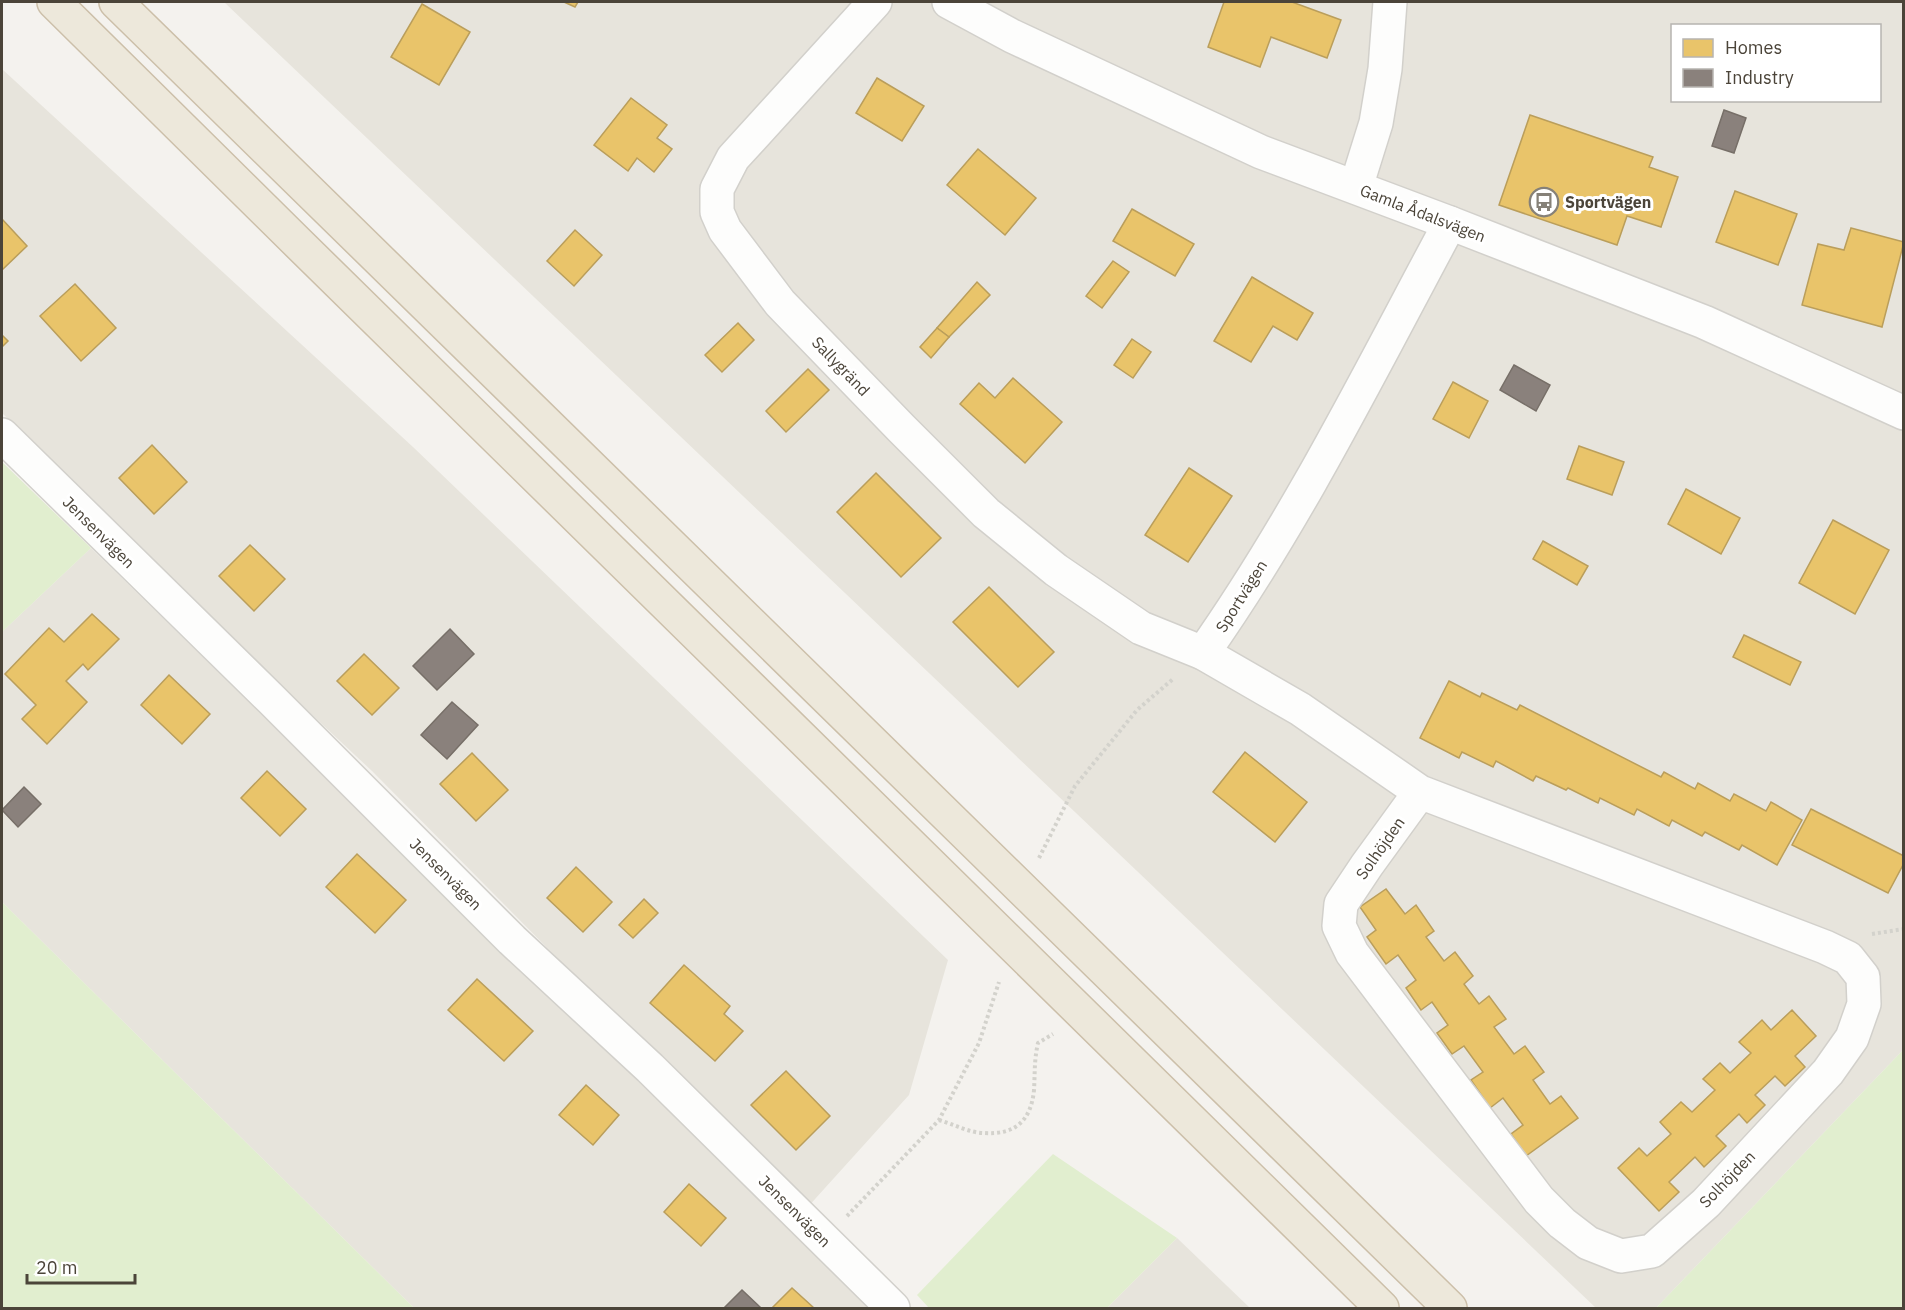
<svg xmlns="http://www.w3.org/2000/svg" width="1905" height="1310" font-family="'IBM Plex Sans',sans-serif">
<rect width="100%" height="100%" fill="#f4f2ee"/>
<!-- residential -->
<g fill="#e7e4dc" fill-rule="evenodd">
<path d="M224 2H1903V1050L1656 1308H1596ZM1672 26H1880V100H1672Z"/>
<polygon points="2,69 413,447 948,960 909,1095 806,1209 372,771 292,696 2,413"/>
<polygon points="91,548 871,1308 414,1308 2,902 2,632"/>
<polygon points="1177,1238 1250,1308 1107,1308"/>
</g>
<!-- green -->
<g fill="#e1eecf">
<polygon points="2,462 91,548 2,632"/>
<polygon points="2,902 414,1308 2,1308"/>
<polygon points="1903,1050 1903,1308 1656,1308"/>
<polygon points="1053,1154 1177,1238 1107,1308 929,1308 917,1295"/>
</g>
<!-- homes -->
<g fill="#e9c46a" stroke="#ba9e5b" stroke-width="1.5">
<polygon points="564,2 578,2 575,7"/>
<polygon points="1224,2 1292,2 1341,20 1327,58 1271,37 1260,67 1208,47"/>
<polygon points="422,4 470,32 439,85 391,57"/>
<polygon points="877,78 924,106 902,141 856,113"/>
<polygon points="631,98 667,125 657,138 672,149 654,172 637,158 628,171 594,145"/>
<polygon points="1530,115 1653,157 1649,167 1678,177 1661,227 1627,216 1617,245 1499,205"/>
<polygon points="978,149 1036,198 1005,235 947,185"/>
<polygon points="1735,191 1797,214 1778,265 1716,242"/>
<polygon points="1132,209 1194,244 1175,276 1113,241"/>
<polygon points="2,219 27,246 2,270"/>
<polygon points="1851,228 1904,242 1882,327 1802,305 1818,244 1844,250"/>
<polygon points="575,230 602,255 574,286 547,261"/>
<polygon points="1113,261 1129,272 1102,308 1086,296"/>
<polygon points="1252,277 1313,313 1297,340 1273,326 1251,362 1214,341"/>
<polygon points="977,282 990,295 949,337 937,328"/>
<polygon points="75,284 116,328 81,361 40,316"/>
<polygon points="738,323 754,340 722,372 705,355"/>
<polygon points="937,328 949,337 931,358 920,347"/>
<polygon points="2,335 8,341 2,347"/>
<polygon points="1132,339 1151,352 1133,378 1114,365"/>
<polygon points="808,369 829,390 786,432 766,411"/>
<polygon points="1013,378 1062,422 1025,463 960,404 979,383 995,398"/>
<polygon points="1453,382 1488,401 1469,438 1433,419"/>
<polygon points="152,445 187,482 154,514 119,478"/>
<polygon points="1579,446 1624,462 1612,495 1567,479"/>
<polygon points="1189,468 1232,496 1188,562 1145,535"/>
<polygon points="876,473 941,538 901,577 837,512"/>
<polygon points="1686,489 1740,518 1721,554 1668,524"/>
<polygon points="1833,520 1889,550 1855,614 1799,583"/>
<polygon points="1543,541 1588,566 1577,585 1533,559"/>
<polygon points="250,545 285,579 254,611 219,576"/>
<polygon points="989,587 1054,652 1018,687 953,622"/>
<polygon points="92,614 119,639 88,670 83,664 66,681 87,702 47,744 22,719 36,705 5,674 49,628 64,642"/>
<polygon points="1744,635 1801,662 1790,685 1733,657"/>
<polygon points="364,654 399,688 372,715 337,681"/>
<polygon points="169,675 210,714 182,744 141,705"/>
<polygon points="1449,681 1480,697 1482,693 1517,710 1520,705 1661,777 1664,772 1695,789 1698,783 1730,801 1734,794 1766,811 1771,802 1802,820 1777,865 1742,845 1739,850 1705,832 1702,836 1672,820 1669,826 1637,809 1634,815 1600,798 1598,803 1568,788 1566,790 1536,776 1533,781 1496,761 1493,767 1462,752 1459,758 1420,738"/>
<polygon points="1245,752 1307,802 1275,842 1213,792"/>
<polygon points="472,753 508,790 476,821 440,784"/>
<polygon points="267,771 306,809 280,836 241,798"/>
<polygon points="1811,809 1904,856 1904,863 1888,893 1792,845"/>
<polygon points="357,854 406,900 375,933 326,887"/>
<polygon points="576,867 612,902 583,932 547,898"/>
<polygon points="1386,889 1405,914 1416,905 1434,931 1426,937 1444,961 1455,952 1473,976 1464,984 1479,1004 1489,996 1506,1019 1494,1027 1514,1054 1525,1046 1544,1072 1533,1080 1550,1104 1561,1096 1578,1118 1526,1156 1511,1134 1523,1125 1503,1098 1490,1108 1471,1080 1483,1072 1464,1046 1452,1054 1437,1033 1448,1025 1432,1002 1421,1010 1406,988 1416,980 1398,955 1386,964 1367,937 1376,930 1360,907"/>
<polygon points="644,899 658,913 633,938 619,925"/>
<polygon points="684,965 730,1006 724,1014 743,1031 715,1061 650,1003"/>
<polygon points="477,979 533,1031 504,1061 448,1010"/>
<polygon points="1792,1010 1816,1036 1795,1056 1805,1067 1785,1086 1775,1076 1755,1095 1765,1105 1747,1123 1739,1114 1716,1136 1726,1146 1704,1167 1695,1157 1669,1182 1679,1192 1659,1211 1618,1168 1639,1148 1647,1156 1671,1134 1660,1122 1681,1102 1692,1112 1715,1090 1703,1079 1720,1063 1730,1073 1751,1053 1739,1042 1762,1020 1771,1030"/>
<polygon points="786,1071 830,1116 796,1150 751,1105"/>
<polygon points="586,1085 619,1115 593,1145 559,1115"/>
<polygon points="689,1184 726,1218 701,1246 664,1212"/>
<polygon points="792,1288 814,1308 772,1308"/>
</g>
<!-- industry -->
<g fill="#8a817c" stroke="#776f68" stroke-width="1.5">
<polygon points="1724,110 1746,118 1734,153 1712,146"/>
<polygon points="1514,365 1550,385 1536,411 1500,390"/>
<polygon points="450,629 474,654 437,690 413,666"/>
<polygon points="452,702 478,725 447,759 421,735"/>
<polygon points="24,787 41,804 18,827 2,810"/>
<polygon points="742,1290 761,1308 724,1308"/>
</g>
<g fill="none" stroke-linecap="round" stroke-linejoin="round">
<!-- minor casing -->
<g stroke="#d2d0cb" stroke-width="36">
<g id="minor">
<polyline points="875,2 733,158 717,189 717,212 725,230 780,303 901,428 986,513 1056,570 1141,628 1203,653 1300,709 1420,792 1367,865 1341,904 1339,926 1352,953 1539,1200 1562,1223 1588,1243 1621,1256 1652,1251 1706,1203 1828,1072 1852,1038 1864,1004 1863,977 1848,958 1825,947 1420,792"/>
<polyline points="949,2 1012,36 1261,152 1450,223 1704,322 1904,413"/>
<polyline points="1356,187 1376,123 1385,69 1390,2"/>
<polyline points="2,435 271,699 512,940 650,1068 893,1308"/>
<path d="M1203 653C1298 518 1372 368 1450 223"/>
</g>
</g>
<!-- highway casing -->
<g stroke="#ccbfa9" stroke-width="36">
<g id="highway">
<polyline points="54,2 296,241 1382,1308"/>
<polyline points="116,2 1450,1308"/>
</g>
</g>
<!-- path -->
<g stroke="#d3d2cc" stroke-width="4" stroke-dasharray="3 3" stroke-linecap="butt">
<polyline points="1039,858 1075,786 1137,710 1173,679"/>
<polyline points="1872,934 1904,929"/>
<path d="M939 1120C953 1124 970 1133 984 1133 1015 1135 1031 1121 1034 1090 1035 1074 1034 1060 1038 1043L1053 1034"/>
<polyline points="847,1216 939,1120 979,1043 999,982"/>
</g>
<!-- minor -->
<use href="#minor" stroke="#fdfdfc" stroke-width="33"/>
<!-- highway -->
<use href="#highway" stroke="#ede8db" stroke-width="33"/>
</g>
<!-- icons -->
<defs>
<g id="bus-ring" transform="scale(1.5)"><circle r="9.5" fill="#fff" stroke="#868178" stroke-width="1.5"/><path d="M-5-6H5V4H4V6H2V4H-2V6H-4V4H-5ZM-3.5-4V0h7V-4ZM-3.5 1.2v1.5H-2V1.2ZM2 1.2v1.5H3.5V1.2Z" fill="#868178"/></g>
</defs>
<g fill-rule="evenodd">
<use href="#bus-ring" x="1544" y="202"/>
</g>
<g text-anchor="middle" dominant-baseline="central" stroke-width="6" stroke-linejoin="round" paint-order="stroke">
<!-- poi labels -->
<g font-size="16" font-weight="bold" fill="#4b4439" stroke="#fff" text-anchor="start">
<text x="1565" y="202">Sportvägen</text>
</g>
<!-- street labels -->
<g font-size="16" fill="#4b4439" stroke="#fff">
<text transform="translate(1423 213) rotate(21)">Gamla Ådalsvägen</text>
<text transform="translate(841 366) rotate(46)">Sallygränd</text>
<text transform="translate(99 532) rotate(45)">Jensenvägen</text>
<text transform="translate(1241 596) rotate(-58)">Sportvägen</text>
<text transform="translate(1380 848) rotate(-55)">Solhöjden</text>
<text transform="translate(446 874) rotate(45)">Jensenvägen</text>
<text transform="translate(1727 1179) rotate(-46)">Solhöjden</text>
<text transform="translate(795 1211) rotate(45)">Jensenvägen</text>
</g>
</g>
<!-- border -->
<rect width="1905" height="1310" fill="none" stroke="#4b4439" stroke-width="6"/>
<!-- legend -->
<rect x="1671" y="24" width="210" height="78" fill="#ffffff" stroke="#b7b4b0" stroke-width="1.5"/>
<rect x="1683" y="39" width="30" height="18" fill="#e9c46a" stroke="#b7b4b0" stroke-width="1.5"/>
<text x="1725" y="54" font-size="18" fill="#4b4439">Homes</text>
<rect x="1683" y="69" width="30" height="18" fill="#8a817c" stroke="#b7b4b0" stroke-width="1.5"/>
<text x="1725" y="84" font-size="18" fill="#4b4439">Industry</text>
<!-- scale -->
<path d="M27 1274v9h108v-9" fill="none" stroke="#4b4439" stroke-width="3"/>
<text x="36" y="1274" font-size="18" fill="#4b4439" stroke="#ffffff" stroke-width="4.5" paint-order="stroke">20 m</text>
</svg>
